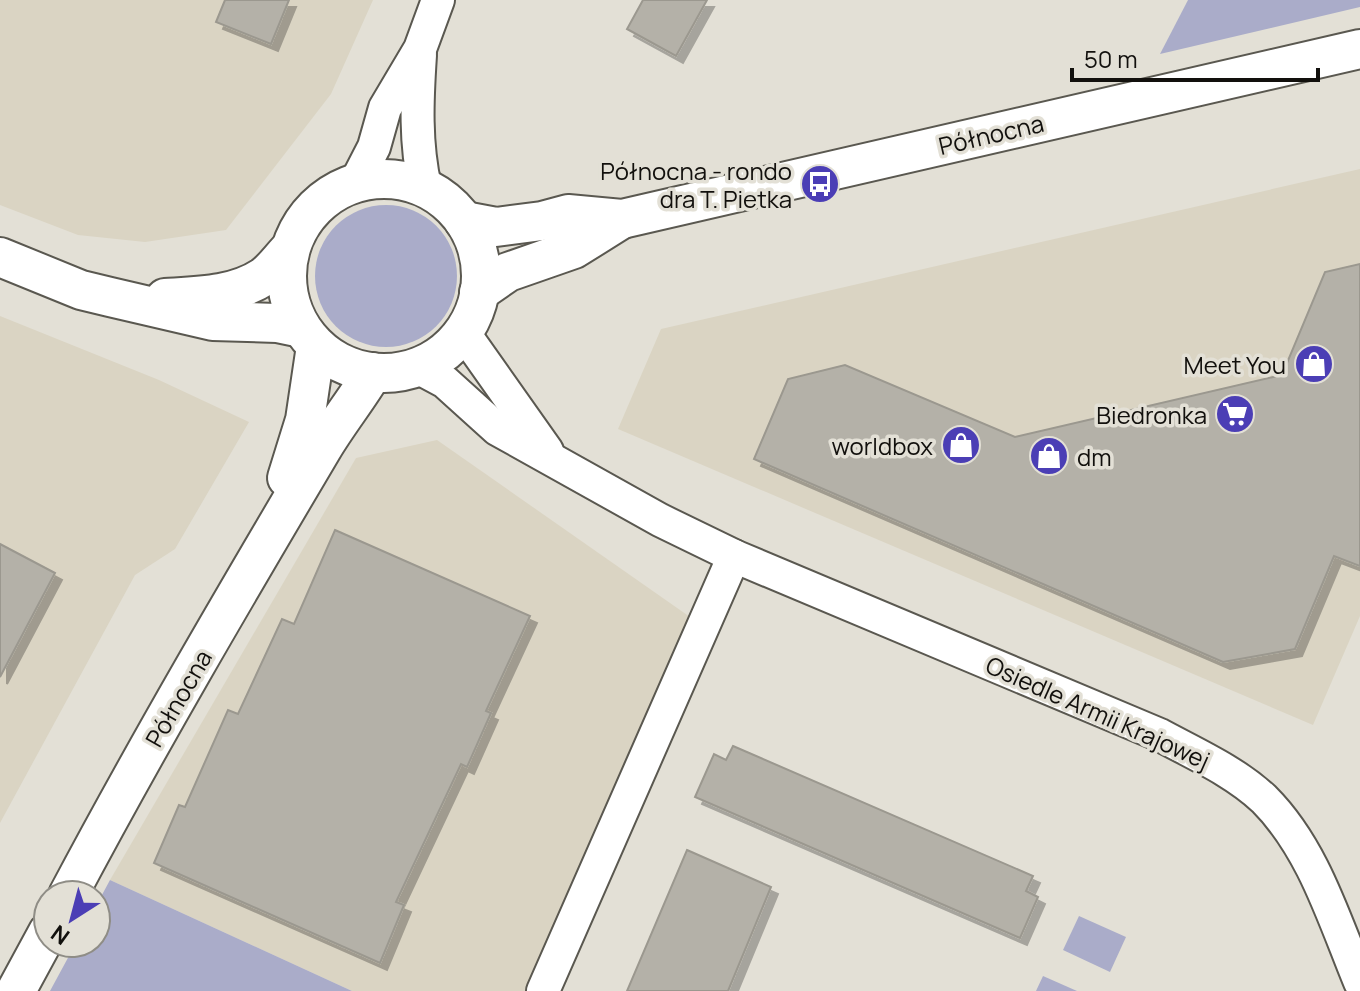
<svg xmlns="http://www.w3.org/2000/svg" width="1360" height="991" font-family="Manrope,sans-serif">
<defs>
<filter id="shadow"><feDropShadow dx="7" dy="7" stdDeviation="0" flood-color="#0004"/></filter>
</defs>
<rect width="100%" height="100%" fill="#e3e0d6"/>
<!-- built -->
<g fill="#dad4c3">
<polygon points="0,0 373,0 331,94 226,230 145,242 78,235 0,205"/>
<polygon points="1360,169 1360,616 1313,725 618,429 661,329"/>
<polygon points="0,316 159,380 249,422 175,549 135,575 0,823"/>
<polygon points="437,440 690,617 525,991 352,991 110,880 356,458"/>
</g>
<!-- green -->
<g fill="#aaacc9">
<polygon points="1188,0 1360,0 1360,7 1160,54"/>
<circle cx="386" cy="276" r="71"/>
<polygon points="110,880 352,991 50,991 76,943 96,943 96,906"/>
<polygon points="1079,916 1126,937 1110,972 1063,950"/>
<polygon points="1043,976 1077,991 1036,991"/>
</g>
<!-- building -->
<g fill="#b4b1a8" stroke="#9b988f" stroke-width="2" filter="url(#shadow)">
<polygon points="225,0 289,0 271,44 216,22"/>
<polygon points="643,0 707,0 676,56 627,29"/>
<polygon points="1360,264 1360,566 1334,556 1295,649 1223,662 754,459 788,379 845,365 1015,437 1282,375 1325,272"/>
<polygon points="335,530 530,616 486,711 491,713 467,767 461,764 396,902 404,905 380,963 154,863 179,805 185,807 228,710 238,714 282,619 294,624"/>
<polygon points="0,544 55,573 0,677"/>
<polygon points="733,746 1033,876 1026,891 1038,897 1020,938 695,797 714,754 726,760"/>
<polygon points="687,850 771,887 728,991 627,991"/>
</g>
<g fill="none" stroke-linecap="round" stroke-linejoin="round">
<!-- minor casing -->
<g stroke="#5a5850" stroke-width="36">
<g id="minor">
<path d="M420 55C417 100 415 143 425 187"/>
<polyline points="356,182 374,147 385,108 420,49 438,0"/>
<polyline points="463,332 547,451"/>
<path d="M417 367 445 382 497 429 660 520 734 556 1160 735C1195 754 1234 771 1264 799 1313 848 1334 919 1360 982"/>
<polyline points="543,991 734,556"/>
</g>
</g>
<!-- tertiary casing -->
<g stroke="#5a5850" stroke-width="42">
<g id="tertiary">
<circle cx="384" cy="276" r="97"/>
<polyline points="464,221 496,227 542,221 568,214 622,219 1360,49"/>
<polyline points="0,257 81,290 110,297 213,321 277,323 301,328"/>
<polyline points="479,292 508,272 574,249 622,219"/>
<path d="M165 298C198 296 234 296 263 277 273 270 281 258 290 249"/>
<polyline points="287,478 305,420 316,346"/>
<path d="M68 895C148 744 235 596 322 449 338 422 357 399 373 372"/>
<polyline points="16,991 48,932"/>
</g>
</g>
<!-- minor -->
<use href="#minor" stroke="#fff" stroke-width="32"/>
<!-- tertiary -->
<use href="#tertiary" stroke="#fff" stroke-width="38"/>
</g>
<!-- icons -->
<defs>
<g id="bus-disc" transform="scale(2)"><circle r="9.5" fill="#4b3eb5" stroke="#e3e0d6"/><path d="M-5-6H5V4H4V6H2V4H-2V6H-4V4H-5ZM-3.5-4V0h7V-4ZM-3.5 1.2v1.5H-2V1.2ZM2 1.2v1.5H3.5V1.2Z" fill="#fff"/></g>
<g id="shop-disc" transform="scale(2)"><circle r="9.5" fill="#4b3eb5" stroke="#e3e0d6"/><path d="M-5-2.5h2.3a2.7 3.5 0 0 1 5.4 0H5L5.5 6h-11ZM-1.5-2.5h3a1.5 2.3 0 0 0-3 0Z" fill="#fff"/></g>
<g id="supermarket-disc" transform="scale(2)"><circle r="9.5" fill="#4b3eb5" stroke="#e3e0d6"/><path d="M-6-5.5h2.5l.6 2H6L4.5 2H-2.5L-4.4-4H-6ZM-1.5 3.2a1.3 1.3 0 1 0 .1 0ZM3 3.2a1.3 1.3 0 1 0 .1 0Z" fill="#fff"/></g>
</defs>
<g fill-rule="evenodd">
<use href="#bus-disc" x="820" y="184"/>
<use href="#shop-disc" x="1314" y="364"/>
<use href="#supermarket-disc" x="1235" y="414"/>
<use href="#shop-disc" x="961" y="445"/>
<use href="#shop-disc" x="1049" y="456"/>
</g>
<g text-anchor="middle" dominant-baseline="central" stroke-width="7" stroke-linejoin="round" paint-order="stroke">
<!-- street labels -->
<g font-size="24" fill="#12100d" stroke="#e3e0d6">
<text transform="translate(991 134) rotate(-13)">Północna</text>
<text transform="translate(178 698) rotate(-60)">Północna</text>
<text transform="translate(1098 712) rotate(24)">Osiedle Armii Krajowej</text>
</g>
<!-- poi labels -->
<g font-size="24" fill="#12100d" stroke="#e3e0d6" text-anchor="end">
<text x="792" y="170">Północna - rondo<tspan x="792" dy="28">dra T. Pietka</tspan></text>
<text x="1286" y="364">Meet You</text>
<text x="1207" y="414">Biedronka</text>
<text x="933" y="445">worldbox</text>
<text x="1077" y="456" text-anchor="start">dm</text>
</g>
</g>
<!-- north arrow -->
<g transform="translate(72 919) rotate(216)"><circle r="38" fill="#e3e0d6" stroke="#8f8d86" stroke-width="2"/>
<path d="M0-6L14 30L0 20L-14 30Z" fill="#4b3eb5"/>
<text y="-12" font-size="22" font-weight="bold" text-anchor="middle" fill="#12100d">N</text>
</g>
<!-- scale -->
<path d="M1072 68v12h246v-12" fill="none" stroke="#12100d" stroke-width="4"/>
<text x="1084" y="68" font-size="24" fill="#12100d" stroke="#e3e0d6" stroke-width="6" paint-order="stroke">50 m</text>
</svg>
